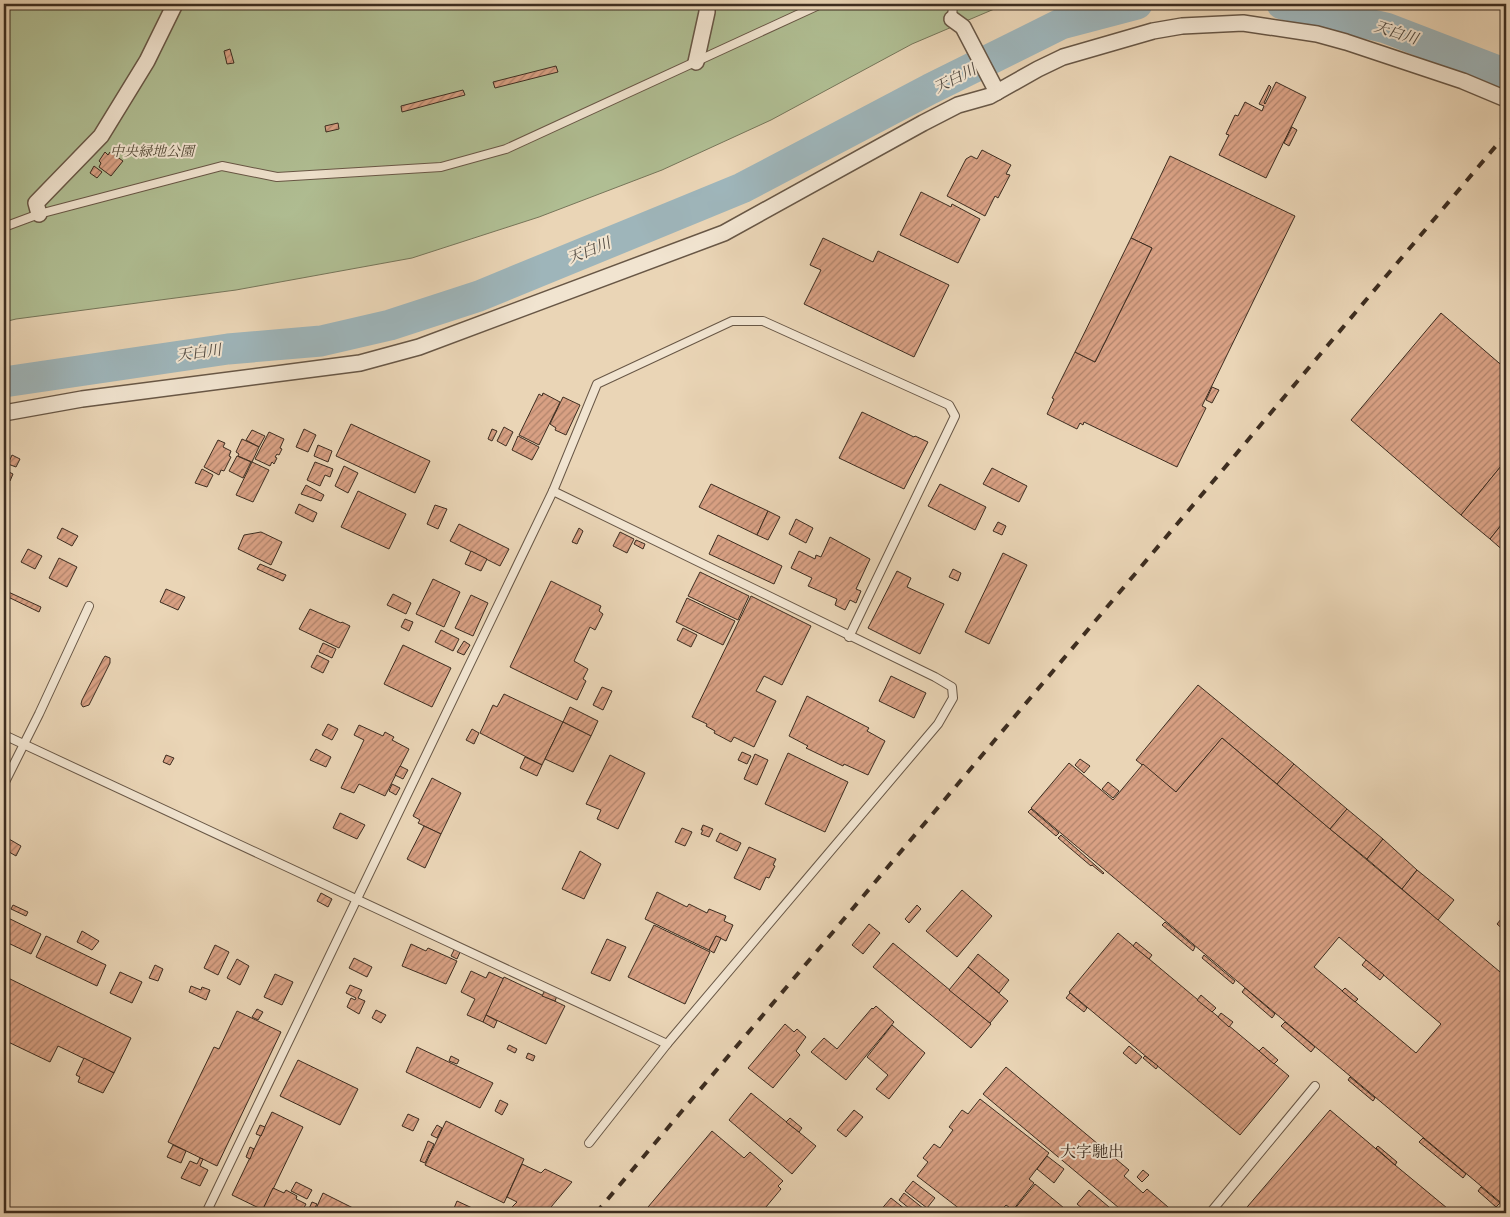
<svg xmlns="http://www.w3.org/2000/svg" width="1510" height="1217" font-family="'IM FELL English','Noto Serif JP',serif">
<defs>
<pattern id="building-hatch" width="6" height="6" patternUnits="userSpaceOnUse" patternTransform="scale(1.25)"><rect width="6" height="6" fill="#d8a083"/><path d="M-1 1l2-2M0 6l6-6M5 7l2-2" fill="none" stroke="#b0836b"/></pattern>
</defs>
<rect width="100%" height="100%" fill="#ead5b6"/>
<filter id="stains"><feTurbulence type="fractalNoise" baseFrequency=".004" numOctaves="4"/><feColorMatrix values="0 0 0 0 .2 0 0 0 0 .09 0 0 0 0 .02 0 0 0 .5 -.17"/></filter>
<radialGradient id="worn" r=".72"><stop offset=".6" stop-color="#630" stop-opacity="0"/><stop offset="1" stop-color="#630" stop-opacity=".3"/></radialGradient>
<!-- green -->
<polygon fill="#b0be93" stroke="#76765a" points="4,4 1006,4 912,44 771,120 662,170 539,217 412,258 236,290 16,319 4,322"/>
<!-- water -->
<polygon fill="#9eb5ba" stroke="#777f7c" points="1377,21 1506,61 1506,83"/>
<g fill="none" stroke-linecap="round" stroke-linejoin="round">
<!-- shore -->
<polyline stroke="#6e716d" stroke-width="1" points="1506,66 1473,56 1470,58 1472,61 1506,77"/>
<!-- river -->
<g stroke="#9eb5ba" stroke-width="31">
<polyline points="1282,4 1386,28 1506,74"/>
<polyline points="4,382 228,349 321,341 390,325 479,296 742,188 930,89 1061,24 1137,4"/>
</g>
</g>
<!-- building -->
<g fill="url(#building-hatch)" stroke="#3d2d20" fill-rule="evenodd">
<polygon points="230,49 234,63 227,64 224,51"/>
<polygon points="556,66 558,72 495,88 493,82"/>
<polygon points="1276,82 1306,97 1266,178 1219,155 1229,135 1226,134 1235,115 1238,116 1245,102 1262,111 1264,106 1259,104 1269,85 1271,87 1264,103 1265,104"/>
<polygon points="463,90 465,95 402,112 401,106"/>
<polygon points="338,123 339,129 326,132 325,126"/>
<polygon points="1292,127 1297,130 1289,146 1284,143"/>
<polygon points="982,150 1011,165 1006,174 1010,175 998,198 995,196 985,216 947,196 966,159 971,156 977,159"/>
<polygon points="105,152 108,155 110,152 123,161 111,176 99,167 101,163 99,161"/>
<polygon points="1170,156 1295,216 1202,406 1206,408 1177,467 1084,422 1083,425 1080,423 1077,429 1047,414 1054,399 1052,398 1075,352 1095,362 1152,248 1131,238"/>
<polygon points="94,166 102,172 97,178 90,173"/>
<polygon points="921,192 951,207 952,204 980,219 958,263 900,235"/>
<polygon points="823,238 873,262 878,251 949,285 914,357 804,304 821,270 810,265"/>
<polygon points="1131,238 1152,248 1095,362 1075,352"/>
<polygon points="1441,313 1506,369 1506,460 1461,515 1351,420"/>
<polygon points="1212,387 1219,390 1212,403 1206,400"/>
<polygon points="543,393 560,402 539,445 519,435 539,394 542,396"/>
<polygon points="563,397 580,405 566,435 555,430 556,428 550,424"/>
<polygon points="862,412 914,437 915,436 928,442 904,489 839,458"/>
<polygon points="351,424 430,461 415,493 336,456"/>
<polygon points="504,427 513,432 506,446 497,441"/>
<polygon points="304,429 316,435 308,452 296,447"/>
<polygon points="492,429 497,431 492,441 488,439"/>
<polygon points="252,430 265,436 259,447 246,440"/>
<polygon points="269,432 284,439 280,448 282,449 279,455 277,454 275,457 277,458 274,464 272,462 270,466 255,459"/>
<polygon points="518,436 539,447 532,460 512,450"/>
<polygon points="242,439 259,447 252,462 238,456 239,454 236,452"/>
<polygon points="218,440 225,443 223,447 231,451 229,456 231,457 224,471 221,470 219,475 204,467"/>
<polygon points="318,445 332,451 328,462 314,456"/>
<polygon points="12,455 20,459 16,467 8,464"/>
<polygon points="237,456 251,462 243,478 229,471"/>
<polygon points="1506,460 1506,519 1490,539 1461,515"/>
<polygon points="252,462 269,470 253,502 236,495"/>
<polygon points="315,462 333,469 330,477 325,475 320,486 307,480"/>
<polygon points="344,466 358,473 348,493 335,486"/>
<polygon points="992,468 1027,486 1019,502 983,484"/>
<polygon points="202,469 213,475 207,487 195,483"/>
<polygon points="5,470 13,474 10,481 4,478"/>
<polygon points="711,484 768,511 757,535 699,507"/>
<polygon points="940,484 986,507 975,530 928,506"/>
<polygon points="306,485 324,495 321,501 301,494"/>
<polygon points="358,491 406,514 389,549 341,527"/>
<polygon points="299,504 317,513 313,522 295,513"/>
<polygon points="435,505 447,509 438,529 427,524"/>
<polygon points="768,511 780,517 768,540 757,535"/>
<polygon points="796,519 813,528 806,543 789,534"/>
<polygon points="1506,519 1506,553 1490,539"/>
<polygon points="998,522 1006,526 1002,535 993,531"/>
<polygon points="459,524 509,549 500,566 450,541"/>
<polygon points="62,528 78,536 72,546 57,538"/>
<polygon points="579,528 583,531 577,544 572,542"/>
<polygon points="261,532 282,542 271,565 238,549 244,535"/>
<polygon points="620,532 634,539 627,553 613,546"/>
<polygon points="718,535 782,566 774,584 709,554"/>
<polygon points="830,537 870,559 856,589 861,591 856,603 850,600 845,610 835,605 837,599 808,586 812,578 791,568 799,551 815,559 816,555 821,557"/>
<polygon points="636,540 645,544 643,549 634,544"/>
<polygon points="28,549 42,556 35,569 21,562"/>
<polygon points="471,551 487,559 481,571 465,564"/>
<polygon points="1003,553 1027,565 989,644 965,632"/>
<polygon points="59,558 77,567 67,587 49,578"/>
<polygon points="260,564 286,575 283,581 257,569"/>
<polygon points="953,569 961,573 958,581 949,577"/>
<polygon points="897,571 911,578 907,587 944,604 920,654 868,628"/>
<polygon points="700,572 749,596 738,620 688,596"/>
<polygon points="433,579 460,592 444,627 416,614"/>
<polygon points="551,581 601,606 599,611 603,614 595,630 590,627 574,661 588,669 583,679 586,681 577,700 510,667"/>
<polygon points="166,589 185,597 178,610 160,602"/>
<polygon points="4,590 41,607 39,612 4,595"/>
<polygon points="393,594 411,603 406,614 387,605"/>
<polygon points="471,595 488,603 473,636 455,628"/>
<polygon points="751,596 811,626 782,685 764,676 756,691 776,701 754,747 734,737 731,742 714,733 715,731 706,726 707,724 692,717"/>
<polygon points="687,598 735,621 723,645 676,622"/>
<polygon points="310,609 341,623 342,622 350,626 339,648 299,629"/>
<polygon points="405,619 413,622 409,631 401,627"/>
<polygon points="683,628 697,635 691,647 677,640"/>
<polygon points="441,630 459,639 453,651 435,642"/>
<polygon points="464,641 470,645 464,655 457,652"/>
<polygon points="323,643 336,649 332,658 319,652"/>
<polygon points="403,645 451,668 432,707 384,684"/>
<polygon points="317,655 329,661 323,673 311,667"/>
<polygon points="105,656 110,658 110,663 89,705 83,707 81,704 82,700 103,659"/>
<polygon points="891,676 926,693 914,718 879,701"/>
<polygon points="1198,685 1294,764 1277,784 1222,738 1176,792 1136,760"/>
<polygon points="602,687 612,691 603,710 593,705"/>
<polygon points="504,694 563,722 542,765 480,733 493,705 497,707"/>
<polygon points="807,696 869,728 867,731 885,741 868,775 844,764 843,766 806,748 808,746 789,736"/>
<polygon points="570,707 598,721 591,736 563,722"/>
<polygon points="563,722 591,736 573,772 545,759"/>
<polygon points="328,724 338,729 332,740 322,735"/>
<polygon points="359,725 383,736 385,732 394,737 392,740 409,749 385,796 359,784 354,793 341,788 364,740 354,735"/>
<polygon points="472,729 479,733 474,744 466,740"/>
<path d="M1222 738 1506 977V1207L1031 808 1069 763 1113 800 1143 764 1176 792ZM1339 937 1441 1024 1416 1053 1314 967Z"/>
<polygon points="316,749 331,757 326,767 310,760"/>
<polygon points="742,752 751,756 747,764 738,760"/>
<polygon points="788,753 848,782 825,832 765,804"/>
<polygon points="755,754 768,760 757,785 744,779"/>
<polygon points="166,755 174,758 170,765 163,762"/>
<polygon points="610,755 645,773 618,829 597,819 601,810 586,804"/>
<polygon points="525,757 542,765 537,776 520,768"/>
<polygon points="1080,759 1090,766 1084,773 1075,765"/>
<polygon points="1294,764 1347,809 1330,829 1277,784"/>
<polygon points="400,766 408,770 403,779 395,775"/>
<polygon points="432,778 461,793 441,834 418,823 420,820 413,816"/>
<polygon points="1108,782 1119,791 1113,798 1102,789"/>
<polygon points="392,784 400,788 396,795 389,791"/>
<polygon points="1031,809 1059,833 1056,836 1028,812"/>
<polygon points="1347,809 1383,839 1367,859 1330,829"/>
<polygon points="340,813 365,825 357,839 333,828"/>
<polygon points="703,825 713,829 709,837 701,834 703,830 701,830"/>
<polygon points="424,826 441,834 425,868 407,859"/>
<polygon points="682,828 692,832 685,846 675,842"/>
<polygon points="720,833 741,843 737,851 716,841"/>
<polygon points="1061,835 1104,873 1103,874 1092,865 1091,866 1058,838"/>
<polygon points="9,839 21,846 16,856 4,849"/>
<polygon points="1383,839 1417,870 1402,889 1367,859"/>
<polygon points="749,847 776,859 773,865 775,866 769,878 766,877 760,890 734,878"/>
<polygon points="580,851 601,864 584,899 562,889"/>
<polygon points="1417,870 1454,900 1438,920 1402,889"/>
<polygon points="962,890 992,916 957,957 926,931"/>
<polygon points="657,892 687,907 689,904 707,913 709,909 726,916 724,921 733,925 726,941 716,936 709,950 645,919"/>
<polygon points="321,893 332,899 328,907 317,901"/>
<polygon points="13,905 28,912 26,916 11,909"/>
<polygon points="917,905 921,909 909,923 905,919"/>
<polygon points="1506,913 1506,932 1497,924"/>
<polygon points="4,916 41,934 31,954 4,941"/>
<polygon points="1165,922 1195,947 1193,951 1162,925"/>
<polygon points="869,924 880,933 863,954 852,945"/>
<polygon points="654,925 710,952 685,1004 628,977"/>
<polygon points="82,931 99,941 92,950 77,942"/>
<polygon points="1118,933 1289,1076 1240,1135 1069,992"/>
<polygon points="46,936 106,965 97,986 36,957"/>
<polygon points="716,936 721,938 714,953 709,950"/>
<polygon points="607,939 626,947 610,981 591,973"/>
<polygon points="1136,942 1152,955 1149,959 1133,946"/>
<polygon points="893,943 991,1024 971,1048 873,967"/>
<polygon points="411,944 426,951 428,948 457,961 446,984 402,966"/>
<polygon points="215,945 229,952 218,975 204,968"/>
<polygon points="455,948 461,950 457,959 451,956"/>
<polygon points="978,954 1009,980 999,993 968,967"/>
<polygon points="1204,955 1235,981 1233,984 1202,958"/>
<polygon points="354,958 372,967 367,977 349,968"/>
<polygon points="237,959 249,966 240,985 227,978"/>
<polygon points="1366,960 1384,975 1380,980 1362,965"/>
<polygon points="155,965 163,969 158,981 149,978"/>
<polygon points="968,967 1008,1001 990,1023 949,990"/>
<polygon points="471,971 486,978 489,972 504,979 483,1022 467,1015 475,999 461,992"/>
<polygon points="120,972 142,982 132,1003 110,993"/>
<polygon points="275,974 293,982 282,1005 264,997"/>
<polygon points="4,976 131,1038 114,1073 58,1046 50,1062 4,1040"/>
<polygon points="504,977 565,1006 546,1044 486,1015"/>
<polygon points="350,985 362,990 358,998 365,1001 359,1014 347,1007 351,998 355,1000 356,998 346,993"/>
<polygon points="191,986 201,990 202,987 210,990 206,1000 189,992"/>
<polygon points="1245,988 1275,1014 1272,1018 1242,992"/>
<polygon points="1345,988 1358,999 1355,1002 1342,991"/>
<polygon points="545,990 557,996 555,1001 542,996"/>
<polygon points="1070,993 1087,1008 1084,1012 1066,998"/>
<polygon points="1201,995 1216,1008 1212,1012 1197,1000"/>
<polygon points="876,1006 894,1022 846,1080 811,1052 824,1038 837,1049 872,1008 873,1009"/>
<polygon points="257,1009 263,1012 258,1020 252,1017"/>
<polygon points="376,1010 386,1015 381,1023 372,1018"/>
<polygon points="237,1011 281,1032 217,1166 168,1142 214,1047 219,1049"/>
<polygon points="1221,1013 1233,1022 1229,1027 1218,1017"/>
<polygon points="486,1015 497,1021 494,1028 483,1022"/>
<polygon points="1285,1022 1315,1047 1311,1052 1281,1026"/>
<polygon points="785,1024 794,1032 797,1029 806,1037 796,1051 800,1055 773,1088 748,1068"/>
<polygon points="892,1025 925,1053 889,1099 876,1089 888,1075 867,1057"/>
<polygon points="509,1045 517,1049 515,1053 507,1049"/>
<polygon points="1129,1046 1142,1057 1136,1064 1123,1053"/>
<polygon points="417,1047 493,1083 480,1108 406,1072"/>
<polygon points="1263,1047 1278,1060 1274,1064 1259,1051"/>
<polygon points="528,1053 535,1056 533,1061 526,1058"/>
<polygon points="451,1056 459,1060 457,1064 449,1061"/>
<polygon points="1145,1056 1158,1066 1156,1069 1143,1058"/>
<polygon points="84,1058 114,1073 103,1093 78,1082 80,1077 76,1075"/>
<polygon points="298,1060 358,1089 340,1125 280,1096"/>
<polygon points="1006,1067 1129,1170 1124,1176 1143,1193 1147,1189 1175,1213 1125,1213 983,1094"/>
<polygon points="1350,1077 1375,1098 1373,1101 1348,1080"/>
<polygon points="751,1093 816,1146 792,1174 729,1120"/>
<polygon points="980,1099 1049,1153 1029,1179 1034,1183 1013,1210 1006,1205 999,1213 965,1213 917,1176 928,1162 923,1158 934,1144 940,1148 953,1130 949,1127 962,1110 968,1114"/>
<polygon points="500,1100 508,1104 502,1115 495,1111"/>
<polygon points="854,1110 863,1117 846,1137 837,1130"/>
<polygon points="1330,1110 1395,1165 1453,1213 1242,1213"/>
<polygon points="272,1112 303,1127 263,1210 232,1195"/>
<polygon points="408,1114 419,1119 413,1131 402,1126"/>
<polygon points="790,1118 802,1128 799,1132 786,1122"/>
<polygon points="446,1121 524,1159 504,1203 425,1165"/>
<polygon points="260,1125 265,1127 261,1136 256,1134"/>
<polygon points="437,1125 442,1128 437,1138 431,1135"/>
<polygon points="712,1131 744,1158 750,1152 783,1181 778,1186 781,1189 761,1213 643,1213"/>
<polygon points="1423,1138 1466,1174 1463,1178 1419,1142"/>
<polygon points="428,1141 434,1144 425,1163 420,1161"/>
<polygon points="173,1145 186,1151 181,1163 167,1157"/>
<polygon points="1378,1146 1397,1162 1395,1165 1376,1148"/>
<polygon points="250,1147 254,1149 250,1159 246,1157"/>
<polygon points="1047,1156 1064,1169 1054,1183 1037,1169"/>
<polygon points="200,1158 203,1159 200,1166 208,1170 200,1186 181,1178 190,1161 197,1164"/>
<polygon points="522,1164 541,1173 545,1169 572,1182 546,1213 524,1213 512,1207 517,1202 507,1197"/>
<polygon points="1143,1170 1149,1175 1142,1182 1137,1177"/>
<polygon points="913,1181 935,1198 927,1208 905,1191"/>
<polygon points="296,1182 312,1190 307,1199 291,1191"/>
<polygon points="1035,1184 1070,1213 1016,1213 1013,1211"/>
<polygon points="1481,1187 1500,1203 1496,1207 1478,1191"/>
<polygon points="273,1188 284,1193 286,1190 297,1196 296,1199 306,1204 301,1213 266,1213 262,1211"/>
<polygon points="1089,1190 1116,1213 1088,1213 1077,1204"/>
<polygon points="323,1193 363,1213 314,1213"/>
<polygon points="904,1193 924,1209 921,1213 915,1213 899,1200"/>
<polygon points="891,1198 910,1213 878,1213"/>
<polygon points="457,1201 483,1213 452,1213"/>
<polygon points="312,1202 317,1204 312,1213 307,1213"/>
</g>
<g fill="none" stroke-linecap="round" stroke-linejoin="round">
<!-- lane casing -->
<g stroke="#685746" stroke-width="10">
<g id="lane">
<polyline points="952,19 953,4"/>
<polyline points="4,227 39,214 222,166 277,177 441,167 506,149 821,4"/>
<polyline points="553,491 935,677 952,687 953,698 938,724 667,1044 589,1143"/>
<polyline points="4,735 667,1044"/>
<polyline points="4,784 39,714 89,606"/>
<polyline points="206,1213 553,491 597,384 732,321 763,321 949,405 955,416 849,637"/>
<polyline points="1210,1213 1315,1086"/>
</g>
</g>
<!-- street casing -->
<g stroke="#685746" stroke-width="18">
<g id="street">
<polyline points="952,19 963,27 997,92"/>
<polyline points="696,62 707,12 707,4"/>
<polyline points="39,214 36,203 101,136 147,61 175,4"/>
<polyline points="4,413 82,399 360,363 419,347 724,233 923,123 958,105 990,96 1038,69 1063,57 1153,31 1182,26 1243,23 1317,34 1346,42 1463,81 1506,99"/>
</g>
</g>
<!-- lane -->
<use href="#lane" stroke="#f1e4d0" stroke-width="8"/>
<!-- street -->
<use href="#street" stroke="#f1e4d0" stroke-width="15"/>
<!-- rail -->
<polyline stroke="#3d2d20" stroke-width="4" stroke-dasharray="9 9" stroke-linecap="butt" points="596,1213 1506,134"/>
</g>
<g text-anchor="middle" dominant-baseline="central" stroke-width="4" stroke-linejoin="round" paint-order="stroke">
<!-- park labels -->
<g font-size="14" font-style="italic" fill="#544a37" stroke="#f1e4d0">
<text x="152" y="152">中央緑地公園</text>
</g>
<!-- water labels -->
<g font-size="15" font-style="italic" fill="#50483f" stroke="#f1e4d0">
<text transform="translate(1396 33) rotate(18)">天白川</text>
<text transform="translate(955 79) rotate(-27)">天白川</text>
<text transform="translate(589 251) rotate(-22)">天白川</text>
<text transform="translate(199 353) rotate(-8)">天白川</text>
</g>
<!-- quarter labels -->
<g font-size="16" fill="#3d2d20" stroke="#f1e4d0">
<text x="1092" y="1153">大字馳出</text>
</g>
</g>
<!-- margin -->
<rect width="1510" height="1217" fill="none" stroke="#ead5b6" stroke-width="20"/>
<rect x="5" y="5" width="1500" height="1207" fill="none" stroke="#3d2d20" stroke-width="2.5"/>
<rect x="10" y="10" width="1490" height="1197" fill="none" stroke="#3d2d20"/>
<rect width="100%" height="100%" filter="url(#stains)"/>
<rect width="100%" height="100%" fill="url(#worn)"/>
</svg>
